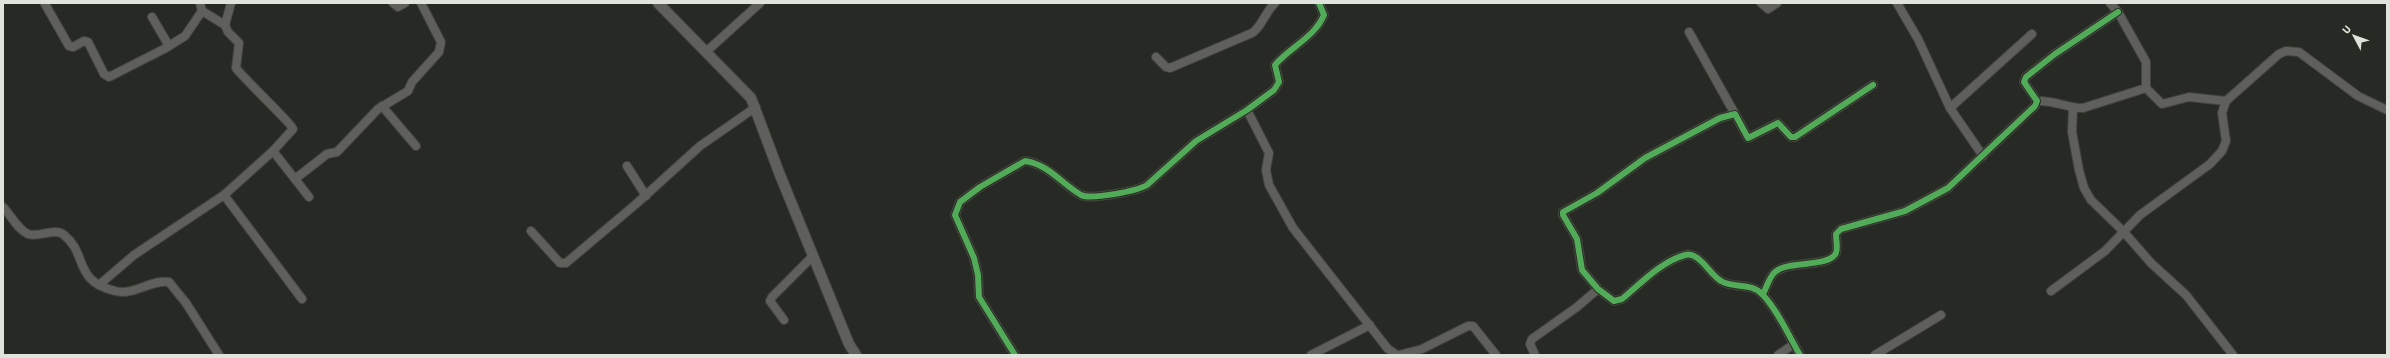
<svg xmlns="http://www.w3.org/2000/svg" width="2390" height="358" font-family="'Source Sans 3',sans-serif">
<rect width="100%" height="100%" fill="#272924"/>
<g fill="none" stroke-linecap="round" stroke-linejoin="round">
<!-- minor casing -->
<g stroke="#42443e" stroke-width="10">
<g id="minor">
<polyline points="200,3 202,11 225,25"/>
<polyline points="393,3 398,7 405,3"/>
<polyline points="1761,3 1768,9 1777,3"/>
<polyline points="1897,3 1918,39 1950,108 1983,156"/>
<polyline points="2110,3 2118,12 2146,62 2146,88"/>
<polyline points="45,4 69,46 73,47 84,41 88,42 104,74 109,77 164,49 185,36 202,11"/>
<polyline points="152,17 169,46"/>
<polyline points="1689,32 1735,114"/>
<polyline points="707,51 760,3"/>
<path d="M1156 57 1166 67 1170 68 1252 33C1262 27 1265 12 1275 3"/>
<path d="M2037 101C2054 100 2067 108 2083 108L2146 88 2162 104 2189 97 2226 101"/>
<polyline points="382,106 416,146"/>
<polyline points="1950,108 2032,34"/>
<polyline points="2073,108 2072,132 2079,170 2084,188 2091,200 2123,231 2151,263 2186,295 2233,355"/>
<polyline points="1247,110 1269,153 1266,170 1269,185 1293,228 1388,349 1397,355"/>
<polyline points="273,151 309,197"/>
<polyline points="627,166 646,196"/>
<polyline points="295,179 327,154 337,152 378,109 408,91 412,82 439,52 441,42 421,3"/>
<polyline points="224,195 302,299"/>
<path d="M3 207C11 215 17 229 28 234 40 238 55 227 64 235 88 254 73 281 115 291 134 296 151 279 169 282L186 303 219 355"/>
<polyline points="531,231 560,263 566,263 636,204 700,146 756,107"/>
<path d="M99 285 134 255 224 195 273 151 293 129C292 124 244 79 236 68L239 43 228 32 225 25 231 3"/>
<polyline points="2051,291 2105,251 2140,215 2210,164 2222,151 2226,141 2222,113 2226,101 2279,54 2286,51 2299,52 2358,96 2387,110"/>
<path d="M1763 294C1767 287 1769 277 1775 272 1788 260 1829 268 1836 253 1838 248 1836 240 1836 234L1841 229 1905 211 1948 188 2035 106 2037 101 2024 82 2026 77 2055 54 2118 12"/>
<polyline points="784,320 770,301 772,297 813,256"/>
<path d="M1015 355 979 297 978 275 974 258 955 215 960 202 980 187 1025 161C1048 164 1062 184 1081 195 1091 200 1137 191 1147 185L1196 141 1247 110 1274 90 1279 82 1275 65C1290 47 1314 38 1324 15L1319 3"/>
<polyline points="1311,355 1370,325"/>
<polyline points="1399,355 1422,349 1468,326 1473,326 1496,355"/>
<polyline points="1535,355 1530,344 1532,339 1577,307 1598,289"/>
<polyline points="1778,355 1794,344"/>
<path d="M1800 355C1789 336 1778 311 1763 295 1752 282 1734 289 1721 281 1710 275 1699 251 1685 255 1662 261 1640 284 1622 299L1614 301 1598 289 1582 270 1577 239 1563 215V212L1597 193 1645 158 1720 118 1735 114 1748 138 1778 123 1791 137H1795L1873 85"/>
<polyline points="1875,355 1941,315"/>
</g>
</g>
<!-- tertiary casing -->
<g stroke="#42443e" stroke-width="12">
<polyline id="tertiary" points="658,3 751,98 780,175 849,344 856,355"/>
</g>
<!-- minor -->
<use href="#minor" stroke="#5f605c" stroke-width="8"/>
<!-- tertiary -->
<use href="#tertiary" stroke="#5f605c" stroke-width="10"/>
<!-- cycleway casing -->
<g stroke="#282c21" stroke-width="8">
<g id="cycleway">
<path d="M1763 294C1767 287 1769 277 1775 272 1788 260 1829 268 1836 253 1838 248 1836 240 1836 234L1841 229 1905 211 1948 188 2035 106 2037 101 2024 82 2026 77 2055 54 2118 12"/>
<path d="M1015 355 979 297 978 275 974 258 955 215 960 202 980 187 1025 161C1048 164 1062 184 1081 195 1091 200 1137 191 1147 185L1196 141 1247 110 1274 90 1279 82 1275 65C1290 47 1314 38 1324 15L1319 3"/>
<path d="M1800 355C1789 336 1778 311 1763 295 1752 282 1734 289 1721 281 1710 275 1699 251 1685 255 1662 261 1640 284 1622 299L1614 301 1598 289 1582 270 1577 239 1563 215V212L1597 193 1645 158 1720 118 1735 114 1748 138 1778 123 1791 137H1795L1873 85"/>
</g>
</g>
<!-- cycleway -->
<use href="#cycleway" stroke="#51ab58" stroke-width="6"/>
</g>
<!-- border -->
<rect width="2390" height="358" fill="none" stroke="#e0e3dc" stroke-width="8"/>
<!-- north arrow -->
<g transform="translate(2354 36) rotate(311)" stroke="#282c21" stroke-width="3" paint-order="stroke">
<path d="M0-3L7 15L0 10L-7 15Z" fill="#e0e3dc"/>
<text y="-6" font-size="11" font-weight="bold" text-anchor="middle" fill="#e0e3dc">U</text>
</g>
</svg>
